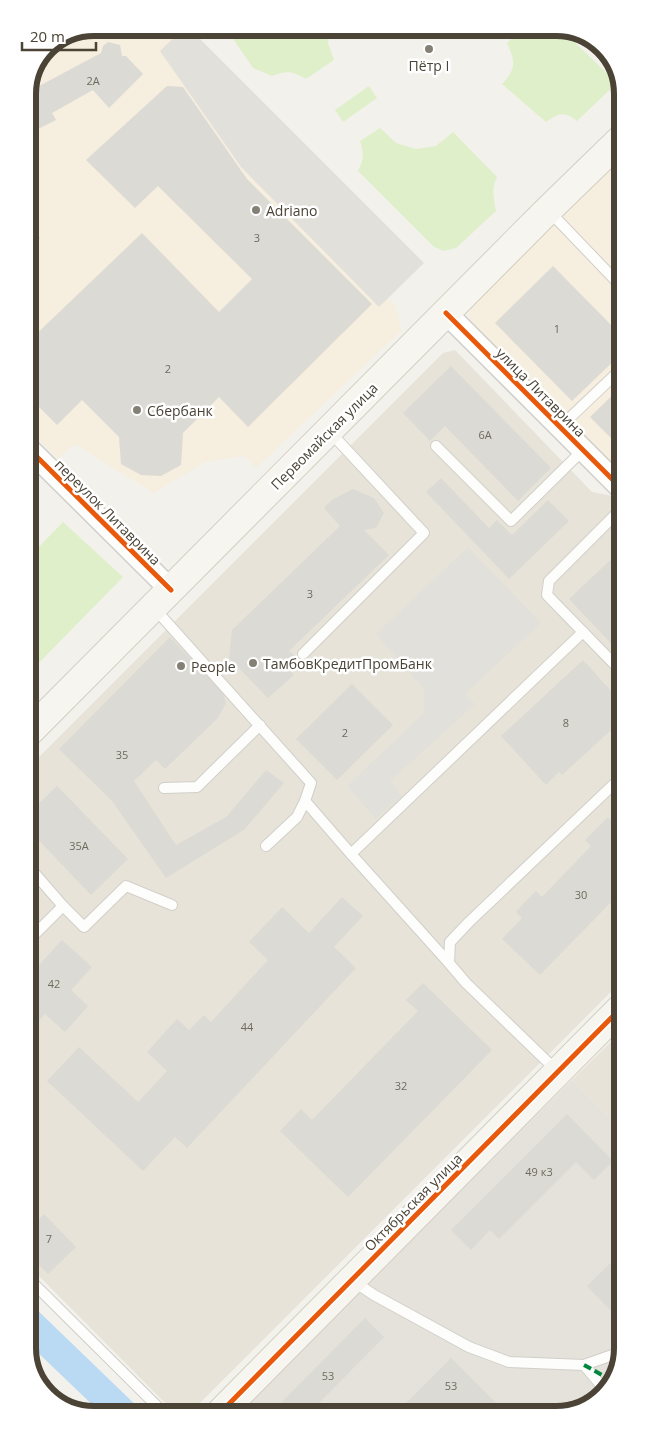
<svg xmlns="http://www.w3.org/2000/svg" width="650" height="1442" font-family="'Open Sans',sans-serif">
<rect width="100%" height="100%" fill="#f3f1ec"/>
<!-- residential -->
<g fill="#e7e3d9">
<polygon points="455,350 592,492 618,497 620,499 621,982 189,1414 176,1414 31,1268 29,767 443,353"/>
<polygon points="622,1031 622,1130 572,1080"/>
</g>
<!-- commercial -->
<g fill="#f6eede">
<polygon points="106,28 168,28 259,171 396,306 401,331 256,468 245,456 205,462 154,493 74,444 58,459 29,429 28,90 42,58"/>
<polygon points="619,159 620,471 471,327 469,307"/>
</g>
<!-- industrial -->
<polygon fill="#e5e1db" points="572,1080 622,1130 622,1348 611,1385 578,1411 237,1413"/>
<!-- green -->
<g fill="#dfefca">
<path d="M228 28H330L328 43 334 60 306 79C293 71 286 70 272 76L253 68 231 36Z"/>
<path d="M524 28H560L617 83 577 121C564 111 559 113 546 122L502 84C517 68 515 61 507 43Z"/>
<polygon points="369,86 377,98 343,122 335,110"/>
<path d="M380 128 396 143 416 149 436 146 453 132 497 177C491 188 494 199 496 211L456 248 444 251 434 247 358 171C364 160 364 153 360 141Z"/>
<polygon points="63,522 123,577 29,673 29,557"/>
</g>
<!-- parking -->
<g fill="#e2e0db">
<polygon points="184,28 189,28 424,263 379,307 241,167 160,51"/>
<polygon points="468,547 541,623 465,694 475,704 390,781 402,796 376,819 347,786 424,713 424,689 376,634"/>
</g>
<!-- water -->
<polygon fill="#bad9f3" points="31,1304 145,1414 102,1414 31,1346"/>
<!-- building -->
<g fill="#dcdad4">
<polygon points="108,42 120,45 122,56 126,56 143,74 109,108 93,90 52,113 56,120 28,134 28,92 101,53 103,46"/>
<polygon points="167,86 183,87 247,179 372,304 248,427 219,397 183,433 181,465 161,476 141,475 121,464 119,437 82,400 57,425 28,396 28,342 142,233 219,312 252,279 158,186 135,208 86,160"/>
<polygon points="28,226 40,238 28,250"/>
<polygon points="553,266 620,334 620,355 572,401 495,323"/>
<polygon points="451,366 551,468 518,501 445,426 430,441 403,413"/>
<polygon points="620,388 620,447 590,417"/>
<polygon points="441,478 489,528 497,520 512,535 548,500 569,521 509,579 426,492"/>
<polygon points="353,489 374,498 384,513 376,528 364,530 389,555 289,651 297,658 288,668 294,675 268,698 229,658 232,630 340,526 324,508 332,500"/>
<polygon points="620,551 621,654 569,599"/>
<polygon points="170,637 223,693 226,703 218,718 165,769 156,760 134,781 176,845 226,817 266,770 284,783 244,830 166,878 112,801 59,749"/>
<polygon points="583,660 621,702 621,715 615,720 618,724 609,732 562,775 559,772 546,785 501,736"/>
<polygon points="352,684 393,725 337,780 296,739"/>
<polygon points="57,786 128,859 91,895 30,831 30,812"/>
<polygon points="621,816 621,892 540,975 502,939 522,918 516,912 521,906 536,891 542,897 591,846 585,840 608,817 614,823"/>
<polygon points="342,897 363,916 334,947 356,968 187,1148 175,1137 143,1171 47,1081 79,1047 138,1102 167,1071 147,1052 177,1019 189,1030 204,1015 211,1022 268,960 249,942 282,907 309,933"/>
<polygon points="62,940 92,967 71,990 88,1006 65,1032 45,1014 35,1024 30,1020 30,975"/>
<polygon points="423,983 492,1050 348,1197 280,1131 301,1109 312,1120 418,1011 406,1000"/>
<polygon points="622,1107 622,1122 614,1114"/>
<polygon points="567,1114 613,1161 594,1180 576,1162 499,1239 490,1230 471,1250 451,1230"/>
<polygon points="622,1184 622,1208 610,1196"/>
<polygon points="44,1214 76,1247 48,1274 31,1257 31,1228"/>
<polygon points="622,1252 622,1322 587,1286"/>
<polygon points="365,1318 384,1337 309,1413 271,1413"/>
<polygon points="451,1358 504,1411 397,1412"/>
</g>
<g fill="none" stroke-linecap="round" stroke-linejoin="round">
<!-- lane casing -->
<g stroke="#d1cfc9" stroke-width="12">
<g id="lane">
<polyline points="549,211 619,284"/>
<polyline points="560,427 620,370"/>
<polyline points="436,446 511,521 583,450"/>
<polyline points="620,510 549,581 547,595 621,671"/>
<polyline points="155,609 311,783 305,801 297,817 266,846"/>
<polyline points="303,654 424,533 330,432"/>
<polyline points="164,788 197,787 260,725"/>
<polyline points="305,801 351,854 449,963"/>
<polyline points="351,854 583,632"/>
<polyline points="30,868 63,906 30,939"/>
<polyline points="63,906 84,927 126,886 172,905"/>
<polyline points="557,1071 466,983 449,963 450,942 469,922 614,784"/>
<polyline points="31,1281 165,1414"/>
<polyline points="353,1281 374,1295 469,1347 509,1362 584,1365 605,1390"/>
<polyline points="584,1365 621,1352"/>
</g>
</g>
<!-- street casing -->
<g stroke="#d1cfc9" stroke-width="24">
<g id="street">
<polyline points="446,313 620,487"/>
<polyline points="29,449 171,590"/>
</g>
</g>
<!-- secondary casing -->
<g stroke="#d3cfc2" stroke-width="30">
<g id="secondary">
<polyline points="29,732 548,210 619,141"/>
<polyline points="220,1413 622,1007"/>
</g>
</g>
<!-- lane -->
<use href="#lane" stroke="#fdfdfc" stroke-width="10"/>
<!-- street -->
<use href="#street" stroke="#fdfdfc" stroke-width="21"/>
<!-- secondary -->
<use href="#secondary" stroke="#f7f5ef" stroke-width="28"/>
<!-- quiet -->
<polyline stroke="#00873e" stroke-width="4" stroke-dasharray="8 4" stroke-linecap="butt" points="584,1365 613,1381"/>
<!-- cycleway casing -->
<g stroke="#fff" stroke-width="8">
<g id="cycleway">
<polyline points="446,313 620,487"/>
<polyline points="29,449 171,590"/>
<polyline points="220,1413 622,1007"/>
</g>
</g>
<!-- cycleway -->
<use href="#cycleway" stroke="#e8590c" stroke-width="5"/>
</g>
<!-- markers -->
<g fill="#858076" stroke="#fff" stroke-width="2">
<circle cx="429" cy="49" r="5"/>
<circle cx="256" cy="210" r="5"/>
<circle cx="137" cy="410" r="5"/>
<circle cx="253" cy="663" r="5"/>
<circle cx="181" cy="666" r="5"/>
</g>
<g text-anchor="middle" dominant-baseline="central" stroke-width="5" stroke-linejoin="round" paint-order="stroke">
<!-- number labels -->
<g font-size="11" fill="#6f6a5e">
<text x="93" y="80">2А</text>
<text x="257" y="237">3</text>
<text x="557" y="328">1</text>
<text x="168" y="368">2</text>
<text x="485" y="434">6А</text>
<text x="310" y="593">3</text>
<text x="566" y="722">8</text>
<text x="345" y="732">2</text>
<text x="122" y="754">35</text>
<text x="79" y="845">35А</text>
<text x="581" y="894">30</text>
<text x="54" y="983">42</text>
<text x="247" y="1026">44</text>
<text x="401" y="1085">32</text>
<text x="539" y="1171">49 к3</text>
<text x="49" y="1238">7</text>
<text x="328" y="1375">53</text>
<text x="451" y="1385">53</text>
</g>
<!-- poi labels -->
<g font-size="14" fill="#4a4336" stroke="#fff" text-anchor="start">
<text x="429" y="65" text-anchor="middle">Пётр I</text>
<text x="266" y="210">Adriano</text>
<text x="147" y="410">Сбербанк</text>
<text x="263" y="663">ТамбовКредитПромБанк</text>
<text x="191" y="666">People</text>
</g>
<!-- street labels -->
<g font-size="14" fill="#4a4336" stroke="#fff">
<text transform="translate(541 392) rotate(45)">улица Литаврина</text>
<text transform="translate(324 436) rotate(-45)">Первомайская улица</text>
<text transform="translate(108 512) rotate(45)">переулок Литаврина</text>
<text transform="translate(413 1202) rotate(-45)">Октябрьская улица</text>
</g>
</g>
<!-- crop -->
<path d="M0 0H650V1442H0ZM94 36H556A58 58 0 0 1 614 94V1348A58 58 0 0 1 556 1406H94A58 58 0 0 1 36 1348V94A58 58 0 0 1 94 36Z" fill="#fff" fill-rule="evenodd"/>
<path fill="none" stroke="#4a4336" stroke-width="6" d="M94 36H556A58 58 0 0 1 614 94V1348A58 58 0 0 1 556 1406H94A58 58 0 0 1 36 1348V94A58 58 0 0 1 94 36Z"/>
<!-- scale -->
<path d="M22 42v8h74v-8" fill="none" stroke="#4a4336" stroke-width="2.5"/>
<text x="30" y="42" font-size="15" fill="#4a4336" stroke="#ffffff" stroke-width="4" paint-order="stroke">20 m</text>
</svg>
